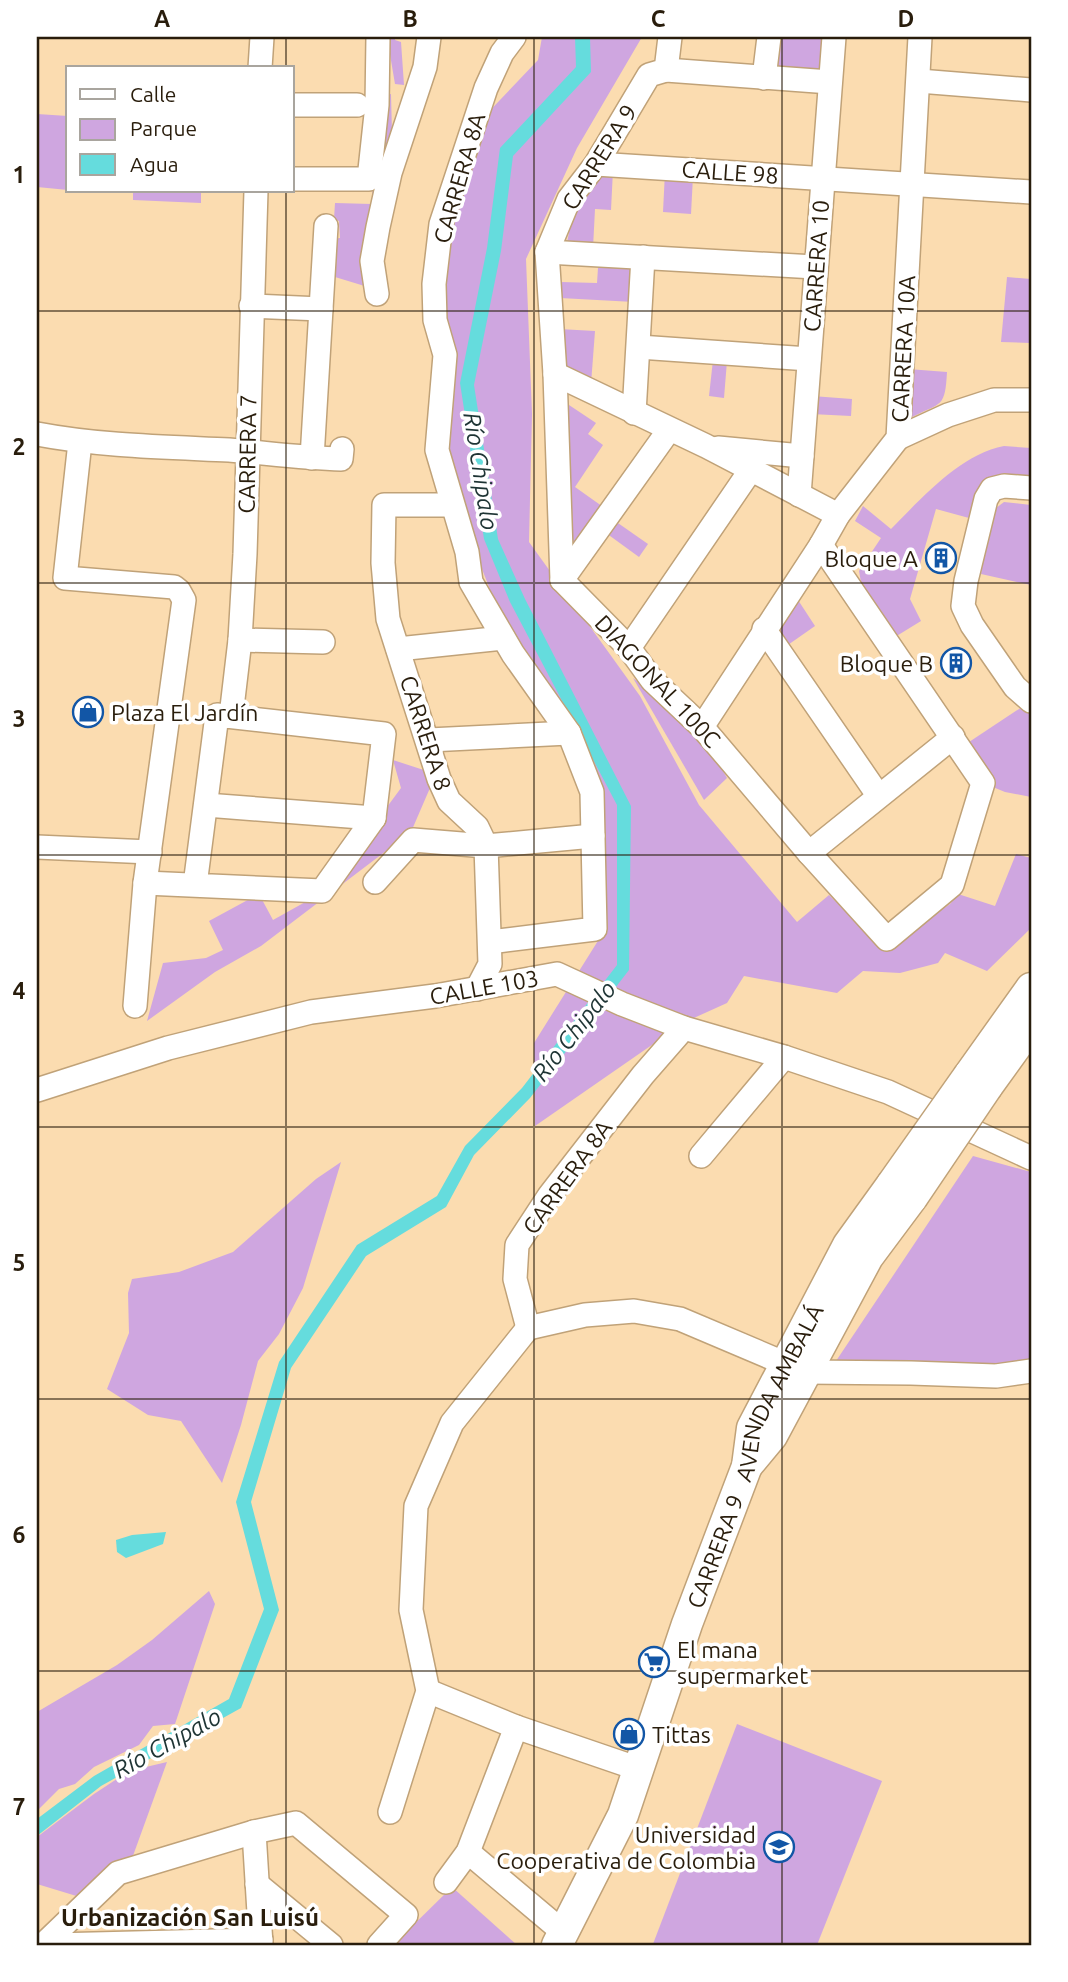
<svg xmlns="http://www.w3.org/2000/svg" width="1068" height="1982" font-family="Ubuntu,sans-serif">
<rect width="100%" height="100%" fill="#fbdcb0"/>
<!-- green -->
<g fill="#cfa6e0">
<polygon points="387,37 395,37 395,40 401,42 404,85 395,84"/>
<polygon points="542,37 642,37 577,148 526,259 532,414 529,542 640,696 699,805 797,922 829,895 885,949 950,904 958,894 995,906 1016,854 1031,858 1031,928 987,971 945,953 938,963 900,973 863,971 837,993 744,976 727,1003 685,1022 535,1126 534,1043 601,936 596,773 506,631 453,494 437,411 447,228 479,122 538,60"/>
<polygon points="772,37 828,37 824,79 768,74"/>
<polygon points="391,94 392,133 381,291 335,277 334,249 329,239 340,238 339,221 334,219 335,203 372,204 373,166 382,96"/>
<polygon points="37,114 68,116 68,190 37,187"/>
<polygon points="595,169 613,170 611,210 595,209 593,248 566,247 576,199"/>
<polygon points="665,172 693,176 691,214 663,212"/>
<polygon points="133,191 201,191 201,203 133,200"/>
<polygon points="598,268 635,268 634,302 560,298 561,282 597,283"/>
<polygon points="1007,277 1031,279 1031,343 1001,342"/>
<polygon points="559,329 595,331 591,384 560,372"/>
<polygon points="713,360 727,361 724,398 709,396"/>
<path d="M908 369 947 372C945 408 942 402 912 417L905 412Z"/>
<polygon points="812,396 852,399 851,416 811,414"/>
<polygon points="569,405 596,423 588,434 603,445 575,487 606,509 568,565"/>
<path d="M1004 446 1031 448V483L977 493 969 518 936 509 910 599 921 621 895 637 862 588 859 571 881 538 855 521 863 506 891 529C921 499 960 454 1004 446Z"/>
<polygon points="1004,502 1031,505 1031,585 981,574 992,511"/>
<polygon points="615,521 648,544 639,557 606,533"/>
<polygon points="798,600 815,626 785,647 773,630"/>
<polygon points="633,678 698,727 727,778 704,800"/>
<polygon points="1031,701 1031,797 1005,792 983,783 960,748"/>
<polygon points="393,760 436,774 411,832 261,946 215,972 147,1021 163,963 206,958 223,950 209,921 259,894 273,920 325,891 401,788"/>
<polygon points="973,1156 1031,1172 1031,1360 1018,1368 942,1362 834,1364"/>
<polygon points="341,1162 303,1288 279,1334 258,1361 241,1425 222,1483 181,1421 148,1415 107,1389 129,1333 128,1293 132,1279 179,1272 233,1252 316,1179"/>
<polygon points="209,1591 215,1604 175,1724 153,1726 139,1745 94,1767 75,1784 59,1789 37,1811 37,1712 117,1665 152,1640"/>
<polygon points="737,1724 882,1781 817,1945 656,1945 653,1944"/>
<polygon points="167,1762 130,1864 83,1898 37,1884 37,1837 94,1794 129,1771"/>
<polygon points="452,1887 517,1945 393,1945"/>
</g>
<!-- water -->
<g fill="#65dcdd">
<polygon points="575,37 590,37 591,72 513,156 501,251 474,385 498,539 525,599 631,806 629,970 530,1098 474,1155 446,1207 366,1256 291,1368 251,1502 279,1610 241,1708 101,1786 37,1836 37,1819 94,1776 229,1699 264,1609 236,1502 279,1362 357,1245 437,1196 465,1146 522,1088 617,965 617,805 510,602 484,539 460,383 487,248 500,148 576,67"/>
<polygon points="166,1532 163,1544 126,1558 117,1552 116,1540 132,1535"/>
</g>
<g fill="none" stroke-linecap="round" stroke-linejoin="round">
<!-- minor casing -->
<g stroke="#c0a278" stroke-width="26">
<g id="minor">
<polyline points="670,37 666,70 649,75 596,164 569,199 547,252 555,374 562,580 629,648 652,680 702,727 809,853 887,939 952,885 983,783 821,545"/>
<polyline points="260,68 262,37"/>
<polyline points="666,70 830,82"/>
<polyline points="764,78 769,37"/>
<polyline points="919,81 1031,90"/>
<polyline points="292,105 357,105"/>
<polyline points="596,164 1031,192"/>
<polyline points="292,179 369,179 377,105 378,37"/>
<polyline points="547,252 815,267"/>
<polyline points="377,294 372,261 378,227 390,173 425,67 429,37"/>
<polyline points="251,306 321,309"/>
<polyline points="639,347 809,359"/>
<polyline points="555,374 706,446 838,515"/>
<polyline points="634,413 643,257"/>
<path d="M37 434C100 446 165 447 229 450 266 453 303 458 341 459L342 449"/>
<polyline points="898,438 948,415 994,400 1031,400"/>
<polyline points="80,442 65,578 174,587 179,591 184,600 145,883 135,1006"/>
<polyline points="718,448 802,456"/>
<polyline points="312,458 326,226"/>
<polyline points="1031,488 1004,486 992,489 986,499 966,581 963,606 972,625 1015,687 1031,701"/>
<polyline points="799,495 834,37"/>
<polyline points="452,505 384,505 383,563 388,619 439,779 449,801 477,827 486,846 490,964 477,989"/>
<polyline points="562,580 669,430"/>
<polyline points="764,629 878,795"/>
<polyline points="240,640 323,642"/>
<polyline points="629,648 750,471"/>
<polyline points="398,649 503,638"/>
<polyline points="231,716 240,640 245,554 256,191"/>
<polyline points="702,727 821,545 838,515 898,438 920,37"/>
<polyline points="429,740 569,733"/>
<polyline points="206,805 374,818"/>
<polyline points="37,847 150,852"/>
<polyline points="809,853 953,737"/>
<polyline points="375,882 413,840 486,846 593,836"/>
<polyline points="145,883 322,891 374,818 384,734 217,715 195,885"/>
<polyline points="490,942 595,929 592,792 569,733 513,654 471,582 467,552 437,450 445,355 435,320 434,284 441,224 486,88 502,53 514,37"/>
<polyline points="37,1090 168,1048 311,1012 435,996 557,974 622,1004 684,1028 784,1057 888,1092 1031,1158"/>
<polyline points="701,1156 784,1057"/>
<polyline points="528,1328 585,1315 634,1311 680,1319 805,1372 911,1373 996,1376 1031,1371"/>
<polyline points="528,1328 515,1279 517,1245 549,1196 643,1075 684,1028"/>
<polyline points="428,1691 516,1727 639,1769"/>
<polyline points="390,1812 428,1691 411,1610 416,1506 452,1423 528,1328"/>
<polyline points="254,1832 261,1945"/>
<polyline points="468,1852 563,1932"/>
<polyline points="446,1882 468,1852 516,1727"/>
<polyline points="257,1884 331,1945"/>
<polyline points="43,1945 118,1873 254,1832 296,1823 406,1915 379,1945"/>
<polyline points="53,1945 261,1940"/>
</g>
</g>
<!-- major casing -->
<g stroke="#c0a278" stroke-width="33">
<g id="major">
<polyline points="969,1075 1031,988"/>
<polyline points="987,1087 1031,1026"/>
<polyline points="747,1466 772,1436 868,1257 912,1198"/>
<path id="s1" d="M557 1945 623 1815 687 1624 747 1466 752 1428 848 1245 892 1184"/>
</g>
</g>
<!-- minor -->
<use href="#minor" stroke="#fff" stroke-width="23"/>
<!-- major -->
<use href="#major" stroke="#fff" stroke-width="30"/>
<!-- major-bridge casing -->
<g stroke="#c0a278" stroke-width="33" stroke-linecap="butt">
<g id="major-bridge">
<polyline points="892,1184 969,1075"/>
<polyline points="912,1198 987,1087"/>
</g>
</g>
<!-- major-bridge -->
<use href="#major-bridge" stroke="#fff" stroke-width="30"/>
</g>
<!-- grid -->
<path fill="none" stroke="#291d0c" stroke-width="2" stroke-opacity="0.55" d="M286 37V68M534 37V1945M782 37V1945M286 191V1945M37 311H1031M37 583H1031M37 855H1031M37 1127H1031M37 1399H1031M37 1671H1031"/>
<!-- icons -->
<defs>
<g id="building-ring" transform="scale(1.575)"><circle r="9.5" fill="#fff" stroke="#1256a6" stroke-width="1.5"/><path d="M-4-6H4V6H1V3H-1V6H-4ZM-2.5-4.3h1.7v1.8h-1.7ZM.8-4.3h1.7v1.8H.8ZM-2.5-1h1.7V.8h-1.7ZM.8-1h1.7V.8H.8Z" fill="#1256a6"/></g>
<g id="shop-ring" transform="scale(1.575)"><circle r="9.5" fill="#fff" stroke="#1256a6" stroke-width="1.5"/><path d="M-5-2.5h2.3a2.7 3.5 0 0 1 5.4 0H5L5.5 6h-11ZM-1.5-2.5h3a1.5 2.3 0 0 0-3 0Z" fill="#1256a6"/></g>
<g id="supermarket-ring" transform="scale(1.575)"><circle r="9.5" fill="#fff" stroke="#1256a6" stroke-width="1.5"/><path d="M-6-5.5h2.5l.6 2H6L4.5 2H-2.5L-4.4-4H-6ZM-1.5 3.2a1.3 1.3 0 1 0 .1 0ZM3 3.2a1.3 1.3 0 1 0 .1 0Z" fill="#1256a6"/></g>
<g id="university-ring" transform="scale(1.575)"><circle r="9.5" fill="#fff" stroke="#1256a6" stroke-width="1.5"/><path d="M0-5L7-2L0 1L-7-2ZM-4 1L0 2.5L4 1V4Q0 6-4 4Z" fill="#1256a6"/></g>
</defs>
<g fill-rule="evenodd">
<use href="#building-ring" x="941" y="558"/>
<use href="#building-ring" x="956" y="663"/>
<use href="#shop-ring" x="88" y="712"/>
<use href="#supermarket-ring" x="654" y="1662"/>
<use href="#shop-ring" x="629" y="1734"/>
<use href="#university-ring" x="779" y="1847"/>
</g>
<g text-anchor="middle" dominant-baseline="central" stroke-width="7" stroke-linejoin="round" paint-order="stroke">
<!-- street labels -->
<g font-size="23" fill="#291d0c" stroke="#fff">
<text transform="translate(599 157) rotate(-58)">CARRERA 9</text>
<text transform="translate(730 172) rotate(4)">CALLE 98</text>
<text transform="translate(459 178) rotate(-74)">CARRERA 8A</text>
<text transform="translate(816 266) rotate(-86)">CARRERA 10</text>
<text transform="translate(903 349) rotate(-87)">CARRERA 10A</text>
<text transform="translate(247 454) rotate(-89)">CARRERA 7</text>
<text transform="translate(658 681) rotate(47)">DIAGONAL 100C</text>
<text transform="translate(426 733) rotate(72)">CARRERA 8</text>
<text transform="translate(484 987) rotate(-10)">CALLE 103</text>
<text transform="translate(567 1177) rotate(-54)">CARRERA 8A</text>
<text stroke="none"><textPath href="#s1" startOffset="597">AVENIDA AMBALÁ</textPath></text>
<text stroke="none"><textPath href="#s1" startOffset="425">CARRERA 9</textPath></text>
</g>
<!-- poi labels -->
<g font-size="23" fill="#291d0c" stroke="#fff" text-anchor="end">
<text x="918" y="558">Bloque A</text>
<text x="933" y="663">Bloque B</text>
<text x="111" y="712" text-anchor="start">Plaza El Jardín</text>
<text x="677" y="1649" text-anchor="start">El mana<tspan x="677" dy="26">supermarket</tspan></text>
<text x="652" y="1734" text-anchor="start">Tittas</text>
<text x="756" y="1834">Universidad<tspan x="756" dy="26">Cooperativa de Colombia</tspan></text>
</g>
<!-- water labels -->
<g font-size="24" font-style="italic" fill="#1e3434" stroke="#fff">
<text transform="translate(481 471) rotate(81)">Río Chipalo</text>
<text transform="translate(574 1031) rotate(-52)">Río Chipalo</text>
<text transform="translate(167 1743) rotate(-29)">Río Chipalo</text>
</g>
<!-- neighbourhood labels -->
<g font-size="24" font-weight="bold" fill="#291d0c" stroke="#fff">
<text x="190" y="1917">Urbanización San Luisú</text>
</g>
</g>
<!-- border -->
<rect width="1068" height="1982" fill="none" stroke="#ffffff" stroke-width="77"/>
<!-- legend -->
<rect x="66" y="66" width="228" height="126" fill="#ffffff" stroke="#a9a59e" stroke-width="2"/>
<rect x="80" y="89" width="35" height="10" fill="#ffffff" stroke="#a9a59e" stroke-width="2"/>
<text x="130" y="102" font-size="21" fill="#291d0c">Calle</text>
<rect x="80" y="119" width="35" height="21" fill="#cfa6e0" stroke="#a9a59e" stroke-width="2"/>
<text x="130" y="136" font-size="21" fill="#291d0c">Parque</text>
<rect x="80" y="154" width="35" height="21" fill="#65dcdd" stroke="#a9a59e" stroke-width="2"/>
<text x="130" y="172" font-size="21" fill="#291d0c">Agua</text>
<rect x="38" y="38" width="992" height="1906" fill="none" stroke="#291d0c" stroke-width="2.5"/>
<g font-size="23" text-anchor="middle" font-weight="bold" fill="#291d0c">
<text x="162" y="27">A</text>
<text x="410" y="27">B</text>
<text x="658" y="27">C</text>
<text x="906" y="27">D</text>
<text x="19" y="183">1</text>
<text x="19" y="455">2</text>
<text x="19" y="727">3</text>
<text x="19" y="999">4</text>
<text x="19" y="1271">5</text>
<text x="19" y="1543">6</text>
<text x="19" y="1815">7</text>
</g>
</svg>
